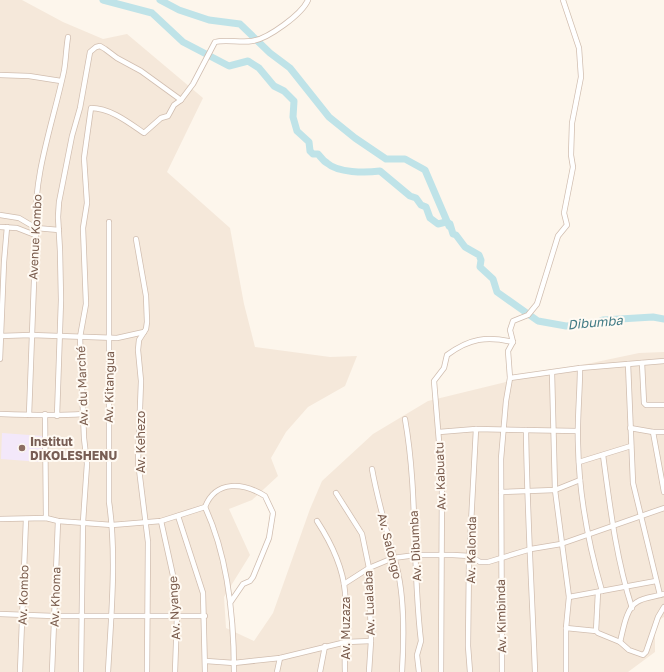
<svg xmlns="http://www.w3.org/2000/svg" width="664" height="672" font-family="'Golos Text',sans-serif">
<rect width="100%" height="100%" fill="#fdf6ec"/>
<!-- residential -->
<polygon fill="#f5e8da" points="0,0 22,0 63,22 103,39 127,34 203,98 167,172 230,228 244,304 255,347 330,357 357,356 345,386 308,407 286,432 271,458 278,476 252,500 229,509 250,555 224,597 226,628 254,641 273,613 310,509 322,481 373,434 428,401 530,376 639,353 664,352 664,617 655,622 655,652 628,672 0,672"/>
<!-- education -->
<polygon fill="#f3e8fa" points="2,433 43,436 41,462 1,459"/>
<g fill="none" stroke-linecap="round" stroke-linejoin="round">
<!-- river -->
<g stroke="#bfe3e8" stroke-width="7">
<path d="M103 0 152 13 183 42 229 66 248 61 259 68 274 86 284 91 294 101 293 117 297 131 309 142 310 151 313 154H318C321 157 323 161 327 163 338 173 365 173 380 171L410 196 416 198 421 205 426 207 430 218 438 224 446 222 450 224 453 234 456 235 465 247 479 255 481 260 480 267 493 279 497 292 538 321 566 326 594 324 603 320 653 317 664 319"/>
<polyline points="160,0 179,10 209,20 240,24 270,53 290,68 329,117 355,138 386,159 405,159 425,170 449,226"/>
</g>
<!-- minor casing -->
<g stroke="#d1beb0" stroke-width="6">
<g id="minor">
<polyline points="0,75 29,76 61,81"/>
<polyline points="0,215 19,218 36,228 59,230"/>
<polyline points="0,227 17,228 35,235"/>
<polyline points="136,239 146,296 147,322 146,329 139,340 138,350 141,381 138,461 148,542 147,672"/>
<polyline points="0,336 31,335 117,338 144,332"/>
<polyline points="0,359 4,262 7,227"/>
<polyline points="642,363 644,403 646,405 664,405"/>
<polyline points="628,364 633,483 660,595"/>
<path d="M580 368C580 393 577 419 578 444 579 495 588 543 602 591"/>
<polyline points="552,373 555,490 569,597 566,628 566,672"/>
<polyline points="510,378 580,368 664,361"/>
<path d="M0 414C28 415 55 416 83 414"/>
<polyline points="45,414 46,518"/>
<path d="M29 415 36 228C33 175 53 123 64 71 66 60 66 49 68 37"/>
<polyline points="57,416 61,300 60,251 58,217 59,202 72,136 80,108 90,52 96,47 100,46 105,49 117,58 141,71 181,100"/>
<path d="M405 419C418 492 412 567 421 641L417 655 419 672"/>
<polyline points="630,428 653,432 664,432"/>
<path d="M526 430C527 511 532 591 535 672"/>
<polyline points="439,432 476,429 577,431"/>
<polyline points="653,432 664,492"/>
<path d="M603 455C610 507 616 558 632 608"/>
<polyline points="579,462 631,446"/>
<path d="M372 469C378 503 388 535 397 568 405 600 404 639 402 672"/>
<polyline points="501,492 555,490 580,480"/>
<polyline points="336,493 362,534 369,568 371,641 369,672"/>
<polyline points="178,516 203,593 205,672"/>
<polyline points="0,519 46,518 58,521 112,525 161,521 205,507"/>
<polyline points="161,521 174,580 177,616 175,672"/>
<path d="M317 521C330 541 343 568 345 592 347 619 344 645 345 672"/>
<polyline points="344,584 369,568 393,558 416,555 453,555 470,556 480,562 488,562 531,549 561,544 664,508"/>
<polyline points="569,597 656,581"/>
<path d="M230 603 243 584 250 581 253 577 269 538 273 513 265 496C244 483 216 479 205 507 228 557 234 617 234 672"/>
<polyline points="0,614 54,616 205,616"/>
<polyline points="566,628 596,631 598,633 620,642 629,650 643,655 646,652 658,617 664,607"/>
<polyline points="596,631 598,592"/>
<path d="M620 642C623 631 626 608 637 602 644 597 655 597 664 594"/>
<polyline points="206,661 234,663 280,658 346,642 371,641"/>
<polyline points="20,672 26,519"/>
<polyline points="52,672 58,521"/>
<path d="M81 672 83 522 87 464 84 438 80 337 86 304 83 228 87 203 84 158 91 108C110 108 128 122 144 133L161 118 168 116 174 105 181 100 193 84 215 42C225 39 241 43 252 41 268 39 302 14 308 0"/>
<path d="M108 672C111 618 117 555 109 502V222"/>
<polyline points="277,672 280,658"/>
<polyline points="320,672 325,646"/>
<path d="M441 672 442 478 434 381 444 368 447 355C470 338 487 336 513 342"/>
<polyline points="470,672 468,646 469,561 476,429"/>
<polyline points="502,672 501,459 506,401 510,378 508,351 513,342 510,330 513,321 528,315 537,304 558,236 567,225 564,213 573,167 571,155 572,123 581,77 579,48 563,0"/>
</g>
</g>
<!-- minor -->
<use href="#minor" stroke="#fff" stroke-width="4.5"/>
</g>
<!-- markers -->
<circle fill="#8d6e63" stroke="#fffaf3" stroke-width="1.5" cx="22" cy="448" r="4"/>
<g text-anchor="middle" dominant-baseline="central" stroke-width="4" stroke-linejoin="round" paint-order="stroke">
<!-- street labels -->
<g font-size="12" fill="#7a5c4d" stroke="#fffaf3">
<text transform="translate(35 237) rotate(-87)">Avenue Kombo</text>
<text transform="translate(82 386) rotate(-92)">Av. du Marché</text>
<text transform="translate(109 387) rotate(-89)">Av. Kitangua</text>
<text transform="translate(140 442) rotate(-90)">Av. Kehezo</text>
<text transform="translate(440 476) rotate(-92)">Av. Kabuatu</text>
<text transform="translate(390 546) rotate(76)">Av. Salongo</text>
<text transform="translate(415 546) rotate(-93)">Av. Dibumba</text>
<text transform="translate(471 550) rotate(-89)">Av. Kalonda</text>
<text transform="translate(23 595) rotate(-88)">Av. Kombo</text>
<text transform="translate(55 597) rotate(-88)">Av. Khoma</text>
<text transform="translate(369 603) rotate(-92)">Av. Lualaba</text>
<text transform="translate(174 608) rotate(-93)">Av. Nyange</text>
<text transform="translate(501 616) rotate(-91)">Av. Kimbinda</text>
<text transform="translate(345 628) rotate(-90)">Av. Muzaza</text>
</g>
<!-- education labels -->
<g font-size="12" font-weight="bold" fill="#785e54" stroke="#fffaf3" text-anchor="start">
<text x="30" y="441">Institut<tspan x="30" dy="14">DIKOLESHENU</tspan></text>
</g>
<!-- water labels -->
<g font-size="13" font-style="italic" fill="#437c86" stroke="#fffaf3">
<text transform="translate(595 322) rotate(-5)">Dibumba</text>
</g>
</g>
</svg>
